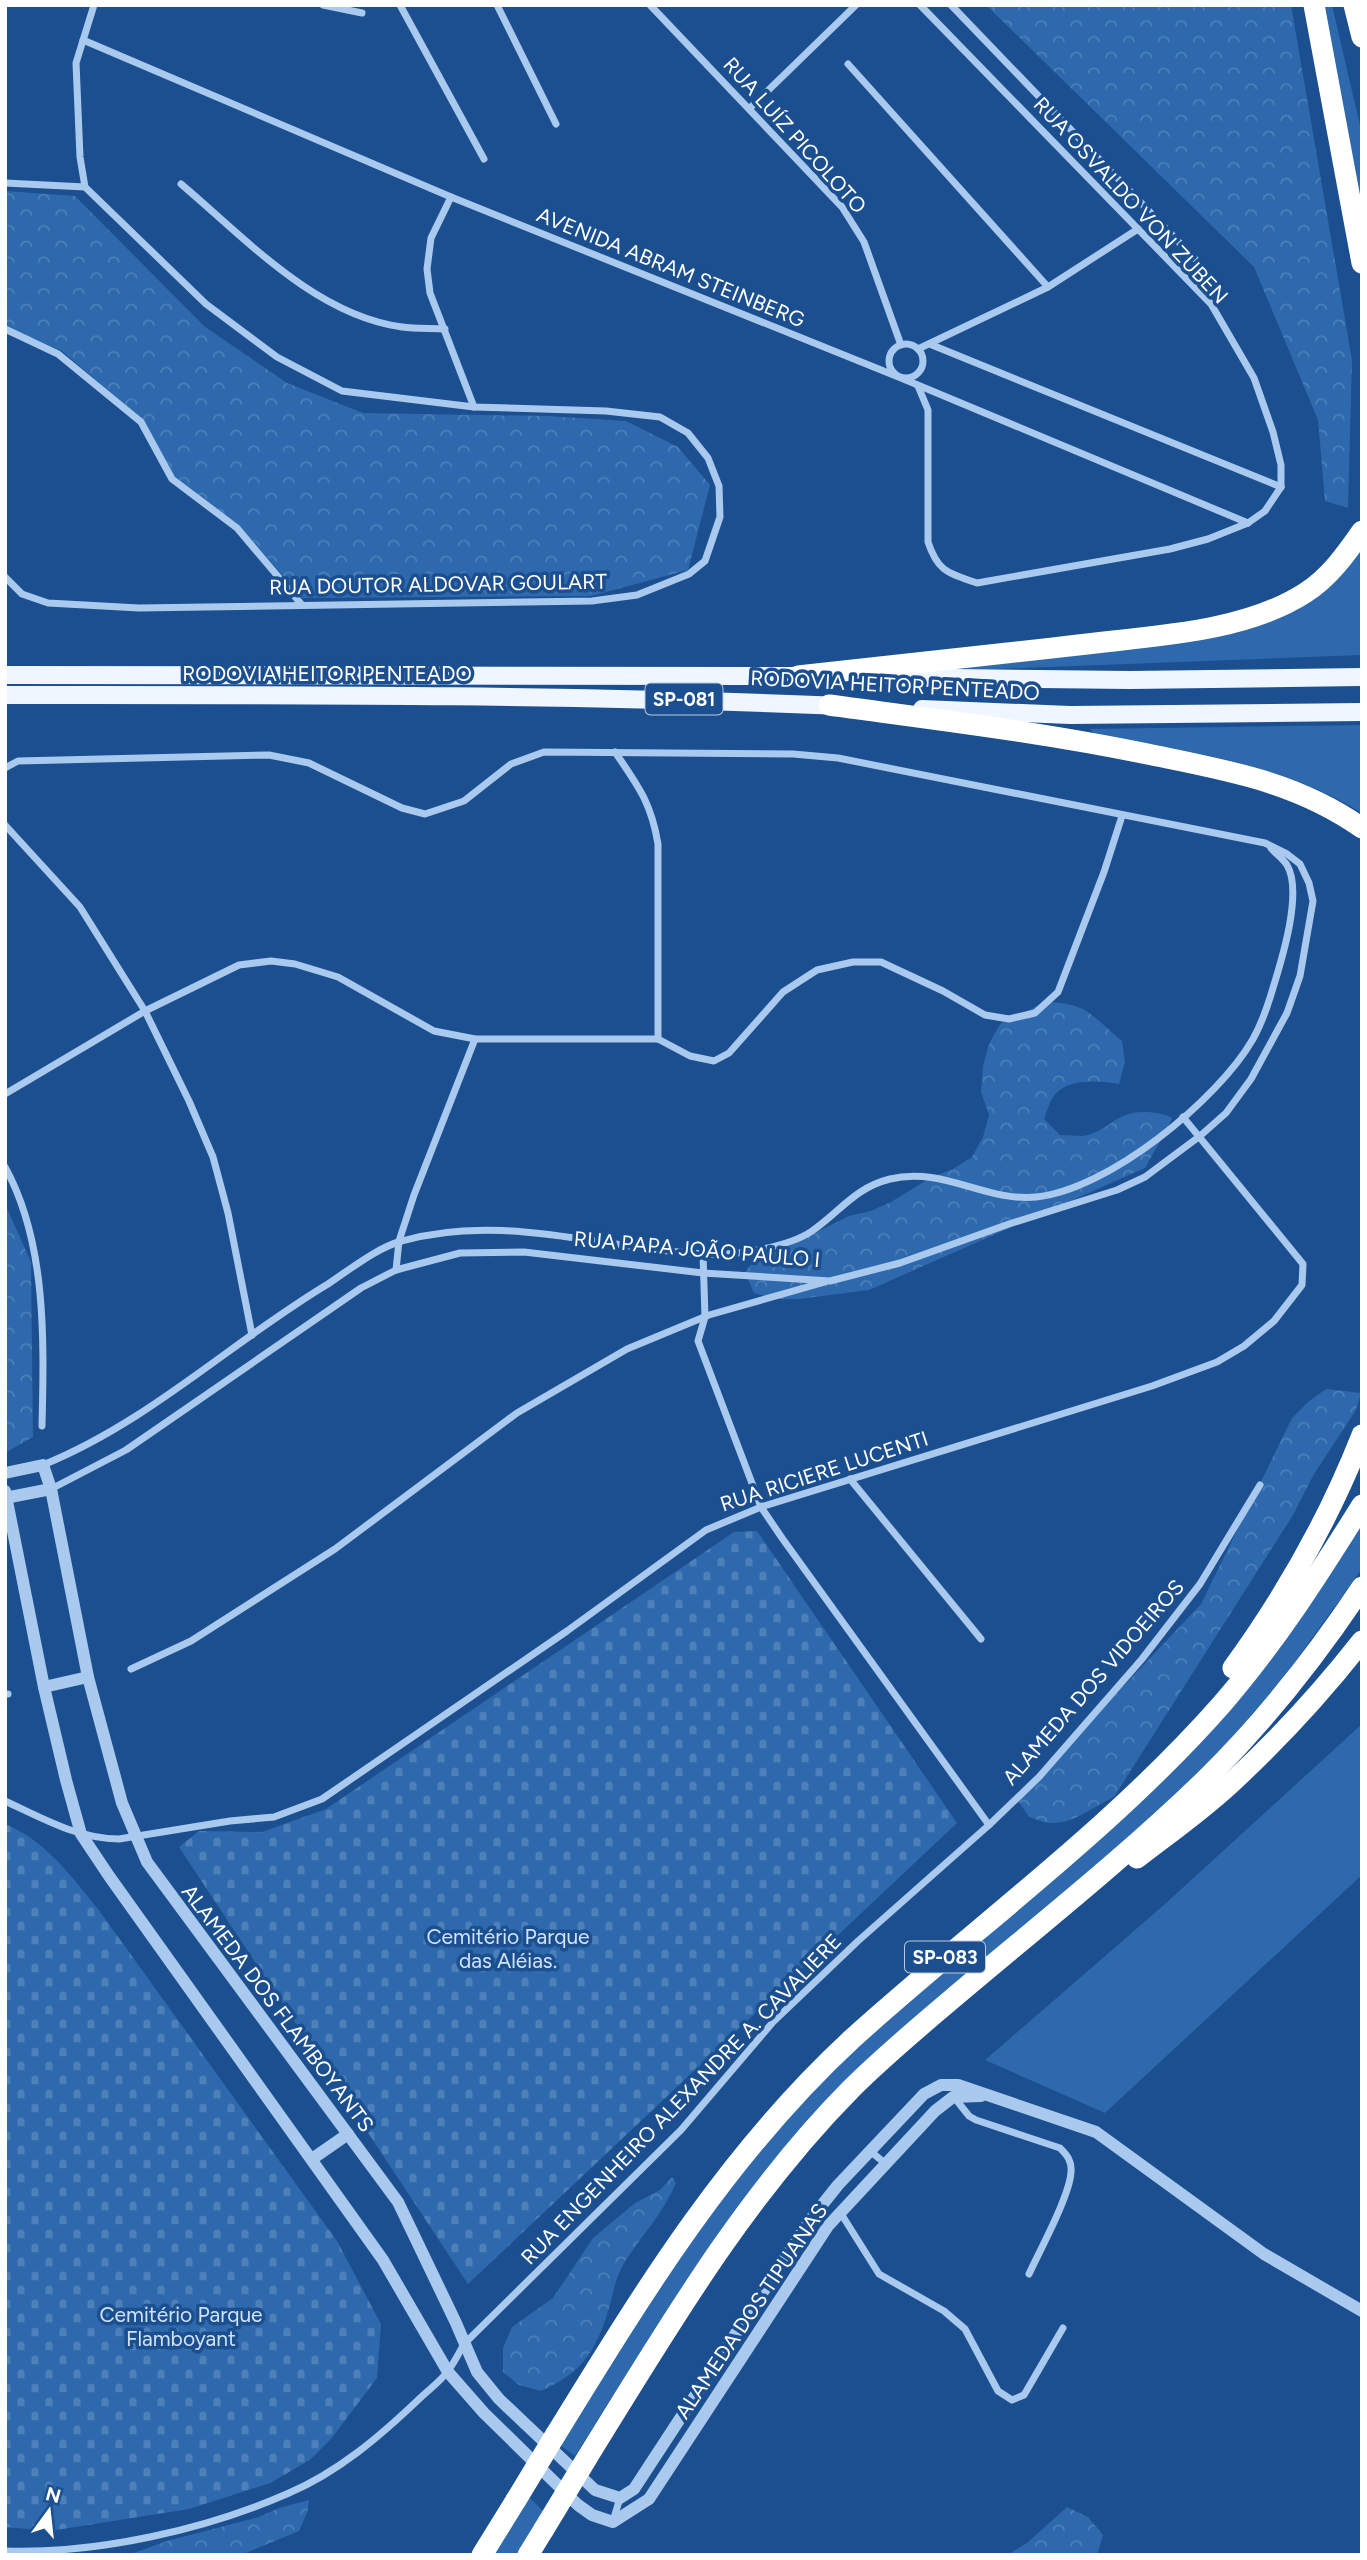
<svg xmlns="http://www.w3.org/2000/svg" width="1367" height="2560" font-family="Figtree,sans-serif">
<defs>
<pattern id="forest-crowns" width="20" height="18" patternUnits="userSpaceOnUse" patternTransform="scale(1.75)"><rect width="20" height="18" fill="#2e69ad"/><path d="M2 6a3 3 0 1 1 6 0M12 15a3 3 0 1 1 6 0" fill="none" stroke="#4d80b9"/></pattern>
<pattern id="cemetery-stones" width="16" height="16" patternUnits="userSpaceOnUse" patternTransform="scale(1.75)"><rect width="16" height="16" fill="#2e69ad"/><path d="M2 7V4a2 2 0 0 1 4 0v3zM10 15v-3a2 2 0 0 1 4 0v3z" fill="#4d80b9"/></pattern>
</defs>
<rect width="100%" height="100%" fill="#1b4f8f"/>
<!-- grass -->
<g fill="#2e69ad">
<polygon points="1321,5 1332,5 1362,134 1362,226"/>
<polygon points="1362,542 1362,655 967,670 962,665 1248,625"/>
<path d="M1362 725V813C1282 764 1188 750 1097 737L1090 729Z"/>
<path d="M1362 1519V1569L1281 1681 1221 1750 1119 1847 804 2127C713 2227 647 2343 575 2456L560 2445 599 2381 711 2208 822 2078 1132 1806Z"/>
<polygon points="1362,1724 1362,1875 1105,2113 985,2060 1165,1904"/>
<polygon points="529,2497 543,2511 516,2555 493,2555"/>
</g>
<!-- forest -->
<g fill="url(#forest-crowns)">
<polygon points="986,5 1291,5 1352,360 1348,508 1325,501 1318,420 1254,267"/>
<polygon points="5,191 75,196 204,326 287,383 363,413 547,416 626,421 678,447 710,485 688,570 591,596 302,598 241,527 174,476 144,421 62,351 5,326"/>
<path d="M1045 1002C1089 1003 1090 1015 1122 1041L1125 1062 1119 1084C1098 1081 1067 1077 1053 1097 1049 1103 1047 1112 1044 1119L1060 1135C1067 1135 1075 1136 1083 1136 1098 1134 1109 1123 1123 1116 1136 1110 1159 1111 1172 1118L1169 1125 1145 1168 869 1290 799 1299H776L754 1293 745 1272 759 1255 781 1250 849 1216 871 1211 891 1202 930 1178 953 1169 972 1157 983 1137 989 1115 981 1092 983 1066 989 1044 1000 1024Z"/>
<polygon points="5,1204 31,1262 33,1437 5,1453"/>
<path d="M1326 1389 1361 1393 1356 1410 1314 1474 1293 1515 1114 1797C1094 1806 1074 1824 1051 1823 1044 1823 1036 1819 1029 1817L1017 1799 1201 1604 1292 1418 1308 1402Z"/>
<path d="M672 2177 676 2183C664 2212 643 2234 626 2260 618 2272 614 2287 611 2301 598 2347 586 2371 541 2391L519 2385 503 2372V2348L512 2327 553 2298 593 2238 635 2203 660 2190Z"/>
<polygon points="309,2500 308,2510 299,2531 241,2555 128,2555 167,2541 259,2517 279,2508"/>
<polygon points="1067,2507 1088,2517 1103,2535 1097,2555 1007,2555 1027,2543"/>
</g>
<!-- cemetery -->
<g fill="url(#cemetery-stones)">
<polygon points="757,1531 957,1823 468,2284 179,1847 199,1831 262,1832 326,1809 734,1532"/>
<path d="M5 1824C45 1840 72 1877 98 1909L337 2241 381 2324 377 2378 331 2439 310 2460 270 2483 189 2509 50 2531 5 2527Z"/>
</g>
<g fill="none" stroke-linecap="round" stroke-linejoin="round">
<!-- minor -->
<g stroke="#a9c9ee" stroke-width="7">
<polyline points="323,5 362,13"/>
<polyline points="400,5 484,159"/>
<polyline points="497,5 556,124"/>
<polyline points="650,5 842,207 864,242 901,345"/>
<polyline points="920,5 1211,304 1254,378 1273,432 1281,465 1281,487"/>
<polyline points="951,5 1195,259"/>
<polyline points="83,40 451,197 901,378 1248,523"/>
<polyline points="848,64 1048,287"/>
<polyline points="750,108 856,5"/>
<polyline points="5,183 85,187"/>
<path d="M181 184C245 238 315 315 402 327 416 329 431 328 445 329"/>
<polyline points="451,197 431,238 427,269 430,293 474,407"/>
<polyline points="5,329 58,354 141,422 172,479 237,528 302,605"/>
<circle cx="906" cy="361" r="17"/>
<polyline points="932,345 1281,487"/>
<polyline points="918,349 1048,287 1138,229"/>
<path d="M918 386 928 410V542C938 572 948 573 977 583L1170 549 1208 539 1248 523 1265 511 1281 487"/>
<polyline points="5,577 22,594 48,603 139,608 592,601 637,595 689,574 705,561 720,517 719,486 708,458 688,433 660,417 606,411 474,407 342,391 277,357 206,304 85,187 80,157 76,63 94,5"/>
<path d="M615 752C638 786 651 802 658 844V1039"/>
<polyline points="5,768 18,761 269,755 309,763 402,808 425,814 464,801 511,764 544,752 793,754 838,758 1265,843 1287,854 1300,864 1309,883 1313,901 1300,976 1287,1013 1251,1079 1226,1113 1200,1136 1145,1177 1117,1190 1009,1224 900,1263 830,1281 703,1273 524,1252 460,1253 396,1270 361,1288 126,1450 51,1489"/>
<polyline points="5,825 80,907 145,1011 189,1101 213,1157 228,1213 252,1335"/>
<polyline points="5,1094 145,1011 239,965 271,961 295,964 338,977 434,1031 475,1039 658,1039 690,1056 714,1061 729,1053 783,992 817,970 853,962 881,962 943,991 985,1015 1009,1019 1035,1013 1058,992 1104,872 1122,816"/>
<path d="M5 1167C47 1243 44 1342 42 1426"/>
<polyline points="703,1254 705,1317 698,1341 761,1507 782,1538 989,1825"/>
<polyline points="396,1270 399,1241 414,1195 475,1039"/>
<path d="M43 1465C149 1422 231 1342 328 1284 349 1270 378 1247 402 1241 503 1212 605 1250 706 1254 735 1256 789 1247 812 1231 840 1212 854 1188 890 1179 943 1166 985 1202 1036 1197 1108 1190 1218 1100 1253 1039 1262 1023 1268 1005 1273 988 1282 959 1303 892 1287 865 1283 859 1275 853 1271 848"/>
<polyline points="850,1479 981,1639"/>
<polyline points="131,1669 191,1641 335,1549 517,1413 627,1349 709,1315 825,1282"/>
<polyline points="5,1694 8,1694"/>
<path d="M5 1801C42 1818 78 1839 119 1839L230 1821 274 1817 322 1799 567 1631 706 1530 761 1507 1152 1386 1217 1362 1244 1346 1274 1321 1302 1285 1303 1264 1183 1117"/>
<path d="M954 2097 969 2116 976 2120 1060 2148C1067 2155 1072 2161 1071 2172 1070 2195 1040 2250 1029 2274"/>
<polyline points="870,2151 886,2164"/>
<polyline points="840,2212 879,2274 944,2311 965,2329 998,2391 1012,2400 1024,2395 1063,2328"/>
<polyline points="613,2521 620,2498"/>
<path d="M5 2551C97 2554 205 2530 289 2493 338 2472 379 2437 417 2401 427 2391 440 2382 448 2371 454 2363 459 2353 464 2344L681 2130 773 2022 858 1941 989 1825 1039 1777 1142 1659 1200 1584 1260 1485"/>
</g>
<!-- tertiary -->
<g stroke="#a9c9ee" stroke-width="12">
<polyline points="5,1473 43,1465 51,1489 88,1677 122,1803 147,1862 398,2202 456,2323 477,2372 499,2399 595,2490 620,2498 634,2489 810,2220 838,2185 924,2094 941,2085 958,2085 1096,2132 1264,2254 1362,2311"/>
<polyline points="5,1491 44,1687 66,1780 81,1834 109,1876 383,2260 448,2372 484,2413 578,2505 592,2515 613,2522 649,2499 828,2226 935,2111 953,2097 981,2096"/>
<polyline points="5,1498 51,1489"/>
<polyline points="44,1687 88,1677"/>
<polyline points="312,2159 348,2134"/>
</g>
<!-- primary -->
<g stroke="#f0f6ff" stroke-width="18">
<polyline points="5,675 809,676"/>
<polyline points="865,677 1130,680 1362,677"/>
<path d="M5 695C284 695 563 694 842 706"/>
<polyline points="922,709 1070,715 1362,712"/>
</g>
<!-- motorway -->
<g stroke="#fff" stroke-width="21">
<polyline points="1314,5 1362,263"/>
<polyline points="1354,5 1362,37"/>
<path d="M798 676C892 666 985 656 1078 645 1150 636 1243 633 1305 593 1329 578 1346 554 1362 531"/>
<path d="M829 705C939 720 1048 733 1157 756 1231 771 1298 783 1362 828"/>
<path d="M1233 1668C1286 1595 1329 1519 1362 1435"/>
<path d="M1137 1858C1168 1834 1201 1811 1230 1784 1278 1740 1322 1692 1362 1641"/>
<path d="M556 2434C644 2291 728 2153 853 2038 976 1927 1112 1829 1222 1704 1275 1643 1319 1574 1362 1505"/>
<path d="M587 2458C667 2329 743 2198 851 2089 883 2057 918 2028 952 1999 1037 1927 1126 1857 1206 1779 1265 1721 1316 1656 1362 1587"/>
<polyline points="482,2555 516,2500"/>
<polyline points="528,2555 544,2529"/>
</g>
<!-- motorway-bridge -->
<g stroke="#fff" stroke-width="21">
<polyline points="516,2500 556,2434"/>
<polyline points="544,2529 587,2458"/>
</g>
</g>
<g text-anchor="middle" dominant-baseline="central" stroke-width="7" stroke-linejoin="round" paint-order="stroke">
<!-- shield labels -->
<g fill="#1b4f8f" stroke="#bbcadd" stroke-width="2">
<rect x="645.5" y="683.5" width="77" height="31" rx="5"/>
<rect x="905" y="1941.5" width="80" height="31" rx="5"/>
</g>
<g font-size="19" font-weight="bold" fill="#fff">
<text x="684" y="699">SP-081</text>
<text x="945" y="1957">SP-083</text>
</g>
<!-- street labels -->
<g font-size="21" fill="#fff" stroke="#1b4f8f">
<text transform="translate(795 135) rotate(48)">RUA LUÍZ PICOLOTO</text>
<text transform="translate(1131 200) rotate(47)">RUA OSVALDO VON ZUBEN</text>
<text transform="translate(671 267) rotate(22)">AVENIDA ABRAM STEINBERG</text>
<text transform="translate(438 584) rotate(-1)">RUA DOUTOR ALDOVAR GOULART</text>
<text x="327" y="673">RODOVIA HEITOR PENTEADO</text>
<text transform="translate(895 685) rotate(3)">RODOVIA HEITOR PENTEADO</text>
<text transform="translate(697 1249) rotate(5)">RUA PAPA JOÃO PAULO I</text>
<text transform="translate(824 1471) rotate(-18)">RUA RICIERE LUCENTI</text>
<text transform="translate(1093 1682) rotate(-49)">ALAMEDA DOS VIDOEIROS</text>
<text transform="translate(278 2008) rotate(53)">ALAMEDA DOS FLAMBOYANTS</text>
<text transform="translate(681 2099) rotate(-46)">RUA ENGENHEIRO ALEXANDRE A. CAVALIERE</text>
<text transform="translate(751 2311) rotate(-56)">ALAMEDA DOS TIPUANAS</text>
</g>
<!-- park labels -->
<g font-size="21" fill="#cfe3fa" stroke="#1b4f8f">
<text x="508" y="1936">Cemitério Parque<tspan x="508" dy="24">das Aléias.</tspan></text>
<text x="181" y="2314">Cemitério Parque<tspan x="181" dy="24">Flamboyant</tspan></text>
</g>
</g>
<!-- border -->
<rect width="1367" height="2560" fill="none" stroke="#ffffff" stroke-width="14"/>
<!-- north arrow -->
<g transform="translate(49 2511) rotate(15)" stroke="#1b4f8f" stroke-width="5" paint-order="stroke">
<path d="M0-5L12 26L0 18L-12 26Z" fill="#ffffff"/>
<text y="-10" font-size="19" font-weight="bold" text-anchor="middle" fill="#ffffff">N</text>
</g>
</svg>
